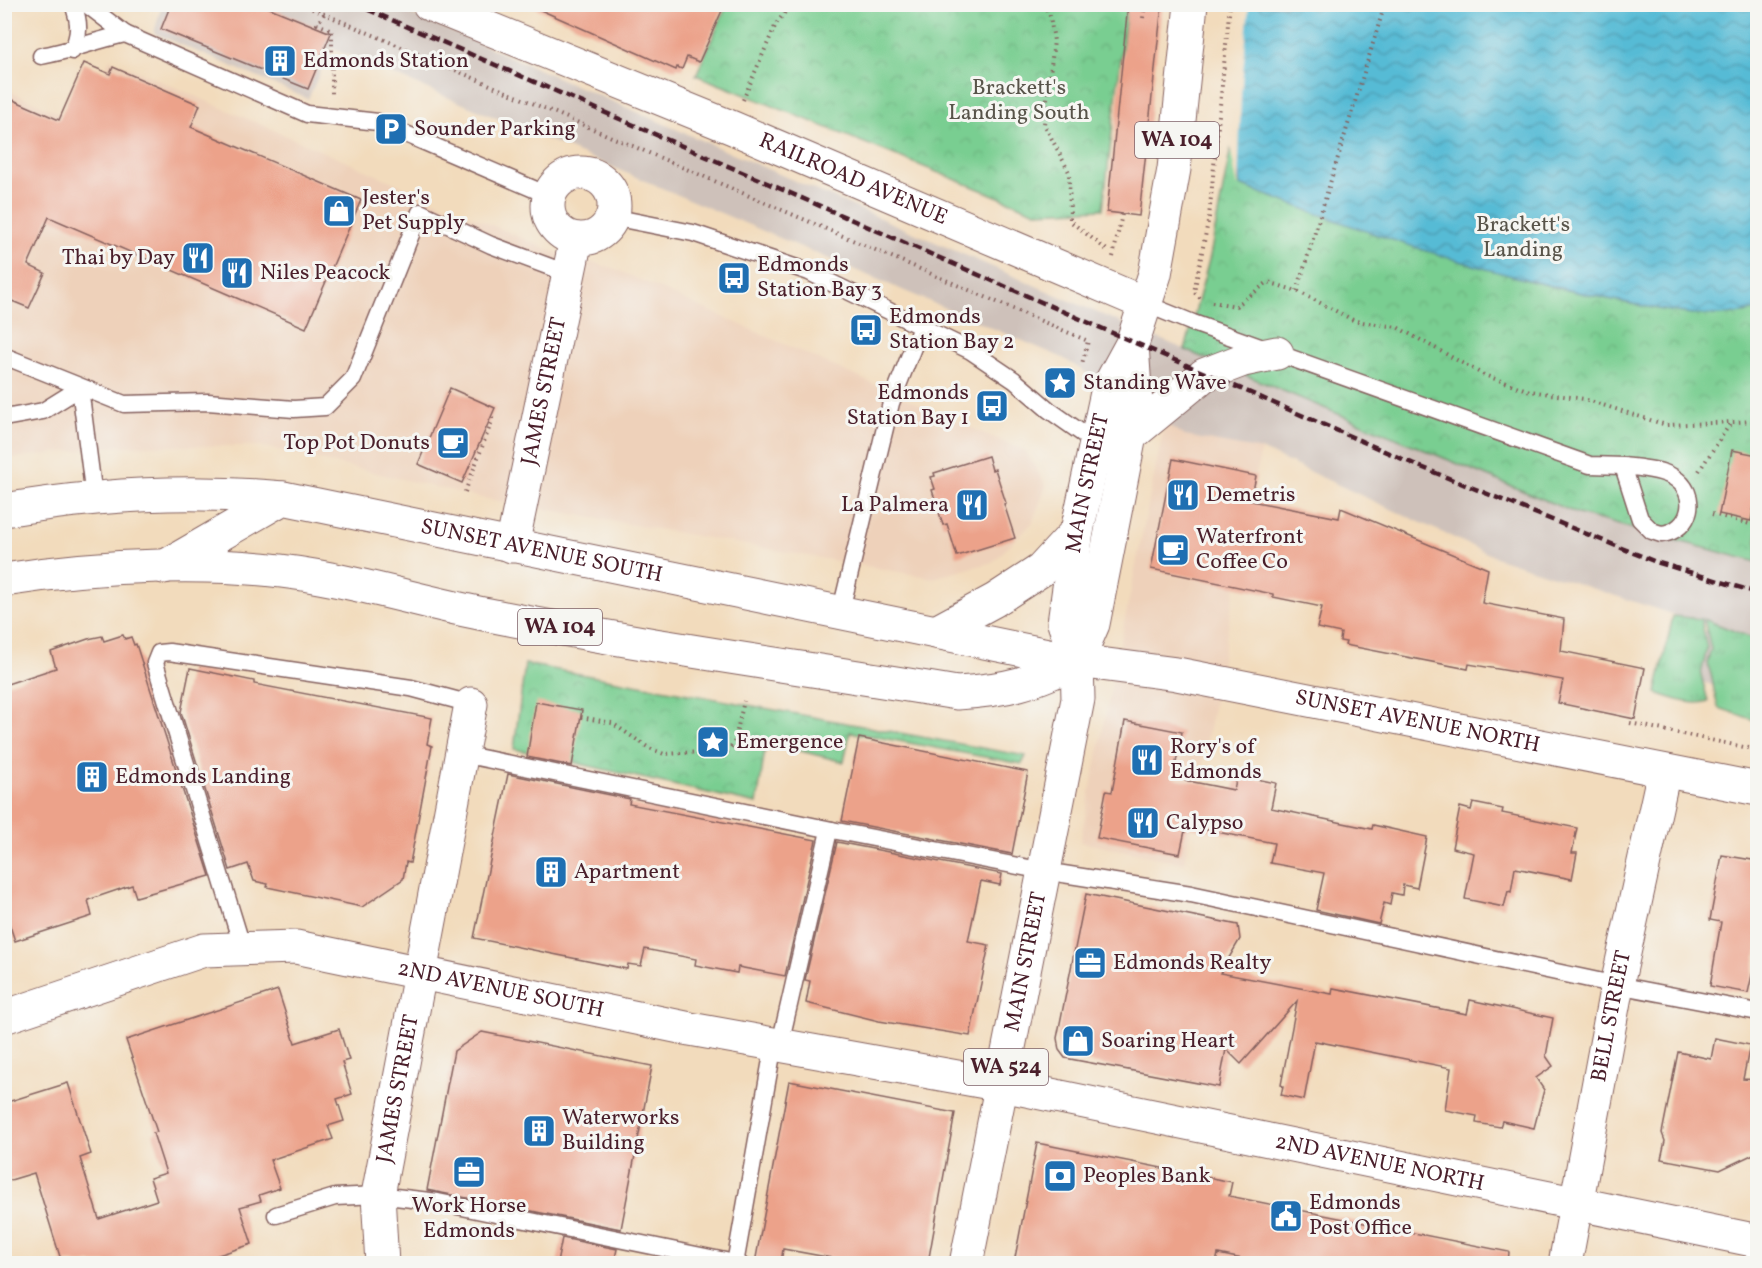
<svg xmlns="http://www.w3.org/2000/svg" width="1762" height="1268" font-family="Vollkorn,serif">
<defs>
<pattern id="grass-tufts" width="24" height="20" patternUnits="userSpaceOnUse" patternTransform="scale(1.5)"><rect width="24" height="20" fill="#79ce91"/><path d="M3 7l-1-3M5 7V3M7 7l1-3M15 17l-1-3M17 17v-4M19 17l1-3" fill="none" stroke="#6ab07d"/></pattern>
<pattern id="park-crowns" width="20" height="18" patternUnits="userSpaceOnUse" patternTransform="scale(1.5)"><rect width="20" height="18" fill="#79ce91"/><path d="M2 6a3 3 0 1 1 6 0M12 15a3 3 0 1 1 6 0" fill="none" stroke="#6ab07d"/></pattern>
<pattern id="water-waves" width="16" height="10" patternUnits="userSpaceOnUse" patternTransform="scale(1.5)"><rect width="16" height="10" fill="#57bbd5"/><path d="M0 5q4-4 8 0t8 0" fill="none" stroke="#4a97ad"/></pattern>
</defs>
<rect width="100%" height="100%" fill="#f6f6f2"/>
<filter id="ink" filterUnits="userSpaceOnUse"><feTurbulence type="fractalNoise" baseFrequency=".0167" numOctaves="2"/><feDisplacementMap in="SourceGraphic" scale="12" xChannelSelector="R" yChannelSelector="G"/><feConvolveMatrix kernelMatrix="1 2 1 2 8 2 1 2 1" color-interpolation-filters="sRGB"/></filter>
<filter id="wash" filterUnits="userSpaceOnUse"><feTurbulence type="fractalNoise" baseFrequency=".008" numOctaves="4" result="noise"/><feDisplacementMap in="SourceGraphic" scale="24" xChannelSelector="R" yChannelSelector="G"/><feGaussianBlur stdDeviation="1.35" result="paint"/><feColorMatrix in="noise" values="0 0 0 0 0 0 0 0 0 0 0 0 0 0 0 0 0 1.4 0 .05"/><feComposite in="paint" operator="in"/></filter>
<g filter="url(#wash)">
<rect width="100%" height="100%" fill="#f2dbbc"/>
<!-- built -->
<g fill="#eed1ba">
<polygon points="110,59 556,253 613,268 1026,452 1046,486 1032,523 993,562 933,578 482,498 261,446 115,446 5,459 4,89 80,122"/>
<polygon points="1169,402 1262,443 1184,863 1080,842"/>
</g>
<!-- industrial -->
<polygon fill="#cec1ba" points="162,5 391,5 1098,313 1578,514 1757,562 1757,698 1681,676 1709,626 1498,558 1262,450 1185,436 1063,358 331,48 308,99 154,33"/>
<!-- grass -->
<g fill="url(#grass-tufts)" stroke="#62765e" stroke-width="1.5">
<path d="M1673 616 1701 619 1707 648 1701 675 1708 701C1692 707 1671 698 1656 693Z"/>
<path d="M1704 619 1757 640V721L1719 708C1712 694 1715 679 1707 664L1711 649Z"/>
</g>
<!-- park -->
<g fill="url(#park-crowns)" stroke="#62765e" stroke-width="1.5">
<polygon points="727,5 1127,5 1103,209 1036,212 696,75"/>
<polygon points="1757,5 1757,562 1578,514 1185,350 1210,256 1241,95"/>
<polygon points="525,664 1026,756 1022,764 850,732 844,762 766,742 757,804 514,749"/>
</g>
<!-- water -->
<path fill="url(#water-waves)" stroke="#506d80" stroke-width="1.5" d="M1247 5H1757V310C1712 322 1662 310 1618 301 1488 275 1363 232 1240 185L1233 146Z"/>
<!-- pier -->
<polygon fill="#f2dbbc" points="1244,4 1249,5 1241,95 1238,188 1230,146"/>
<g id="blocks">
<!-- building -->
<g fill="#eca28a">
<polygon points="171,4 260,4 331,33 308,89 161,29"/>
<polygon points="527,4 725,4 699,62 687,57 682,69 677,67 676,70"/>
<polygon points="1128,4 1162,4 1139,216 1107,212"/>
<polygon points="84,63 110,74 113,67 200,105 191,127 361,200 306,328 49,217 28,265 45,273 29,308 12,301 4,318 4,96 59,120"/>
<polygon points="450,388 495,408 462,483 418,464"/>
<polygon points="1732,450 1758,455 1758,487 1751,521 1719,514"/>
<polygon points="988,456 992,470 995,469 1006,503 1004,504 1015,538 957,556 947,524 943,525 932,490 935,489 931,477 935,476 934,473"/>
<polygon points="1173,459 1256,476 1251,501 1339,518 1341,508 1488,569 1482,603 1564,619 1561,651 1645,668 1635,719 1558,703 1563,680 1469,664 1468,669 1345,645 1346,642 1340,641 1341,633 1317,628 1322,607 1273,597 1273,594 1151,569"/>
<polygon points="123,635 125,639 131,637 134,645 136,644 210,876 136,897 132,885 88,900 92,916 15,941 4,908 4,685 56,668 51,652 88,639 102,636 104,641"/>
<polygon points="190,668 254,681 254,684 432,718 427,744 432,746 410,863 406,862 403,879 362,907 267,887 268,884 254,881 248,864 230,870 181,712"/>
<polygon points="536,702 582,710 572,766 527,757"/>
<polygon points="1125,721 1182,732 1173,778 1234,790 1237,775 1276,783 1271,808 1372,829 1373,825 1427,837 1417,888 1403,885 1402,895 1392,893 1390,905 1384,903 1379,924 1316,910 1324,873 1270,863 1274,843 1186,826 1180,854 1097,838 1106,791 1112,792"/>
<polygon points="859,738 1028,772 1012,854 842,821"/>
<polygon points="508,774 630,799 629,804 816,840 785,976 738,967 737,973 695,965 696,959 645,949 641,966 628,964 627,969 474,938"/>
<polygon points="1473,803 1503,809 1502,813 1577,828 1572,853 1577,853 1572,879 1515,868 1511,892 1508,891 1504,907 1465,899 1474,853 1452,848 1460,807 1471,810"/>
<polygon points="837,842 1002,874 1000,885 981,881 968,941 989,945 970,1036 879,1021 806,1003 810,981 805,980"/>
<polygon points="1722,855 1758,861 1758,948 1748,993 1710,986 1721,922 1710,920"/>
<polygon points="1086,894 1238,925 1240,939 1220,973 1332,994 1333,988 1467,1014 1470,1000 1553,1018 1546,1056 1553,1066 1536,1078 1544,1090 1534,1128 1502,1121 1500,1127 1476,1123 1477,1116 1445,1110 1451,1068 1315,1041 1304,1100 1281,1095 1283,1086 1281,1085 1297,1001 1241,1064 1226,1049 1219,1087 1065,1058 1059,1050 1057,1038"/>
<polygon points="278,990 295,1043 339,1029 349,1060 342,1062 352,1094 337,1099 344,1121 328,1126 333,1139 270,1160 280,1188 259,1195 261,1201 240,1207 252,1244 194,1263 62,1263 34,1173 4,1182 4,1103 68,1083 91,1154 80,1158 99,1219 157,1200 150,1178 166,1173 153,1133 157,1132 126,1040"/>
<polygon points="482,1032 652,1066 621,1229 427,1190 454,1051"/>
<polygon points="1715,1038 1750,1045 1743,1079 1758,1080 1758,1152 1720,1170 1661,1159 1665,1141 1662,1133 1678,1052 1711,1059"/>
<polygon points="789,1081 955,1113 928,1263 859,1263 783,1249 781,1263 755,1263"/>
<polygon points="1037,1143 1232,1182 1229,1196 1509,1252 1508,1263 1262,1263 1218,1254 1216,1263 1014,1263"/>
<polygon points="562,1238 617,1249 614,1263 557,1263"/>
</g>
</g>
</g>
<g filter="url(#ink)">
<use href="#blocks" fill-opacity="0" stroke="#85615e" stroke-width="1.5"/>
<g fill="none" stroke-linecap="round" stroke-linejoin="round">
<!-- lane casing -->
<g stroke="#85615e" stroke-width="19">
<g id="lane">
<polyline points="86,4 125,34 307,114 378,122 550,196"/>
<path d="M72 51C80 34 80 23 73 4"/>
<path d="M41 56C70 51 96 40 125 34"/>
<polyline points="612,217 693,233 809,272 971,351 1014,380 1049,410 1096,443"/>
<polyline points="1146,304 1193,323 1590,465 1623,466"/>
<polyline points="4,356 124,404 208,402 294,409 325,407 353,379 420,212 491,245 569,274"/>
<polyline points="4,418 43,411 80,388 94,497"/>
<path d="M1623 466C1638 468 1660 469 1673 477 1700 493 1692 531 1661 534L1652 531 1640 519Z"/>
<polyline points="840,614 891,403 921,327"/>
<polyline points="462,754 832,830"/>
<polyline points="243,949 155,663 159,653 169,652 411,688 471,704"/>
<polyline points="780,1044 828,835 832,830 1044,871 1191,894 1617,985 1758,1012"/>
<polyline points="276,1215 335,1197 378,1195 438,1202 740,1264"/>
<polyline points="735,1264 774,1043"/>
</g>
</g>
<!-- street casing -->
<g stroke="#85615e" stroke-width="35">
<g id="street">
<circle cx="581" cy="206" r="33"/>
<path id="s1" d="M512 546 576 239"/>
<path id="s2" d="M4 1017 204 950 296 947 690 1029 1002 1085 1758 1241"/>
<path id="s3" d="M382 1264 378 1195 471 704"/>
<path id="s4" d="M1565 1264 1617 985 1664 771"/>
</g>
</g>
<!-- secondary casing -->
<g stroke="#85615e" stroke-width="35">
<g id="secondary">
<path id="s5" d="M429 4 733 128 1146 304"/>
<path id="s6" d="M1077 661 1177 674 1758 789"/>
</g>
</g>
<!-- primary casing -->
<g stroke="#85615e" stroke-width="35">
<g id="primary">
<polyline points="1131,435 1204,375 1243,360 1277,353"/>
<path id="s7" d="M4 510C98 494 189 489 283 498L1077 661"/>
<polyline points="164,567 283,498"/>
<path d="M4 580C96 565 223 559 314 576 373 586 430 604 489 615 644 646 801 667 957 693 1008 690 1031 683 1077 661"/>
<polyline points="936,632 995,600 1041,570 1077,531"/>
<polyline points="1077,661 1093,624 1136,405 1132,344"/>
<path id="s8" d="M966 1264 1078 699 1077 661 1064 623 1077 531 1108 388 1132 344 1155 274 1174 169 1191 4"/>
</g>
</g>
<!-- path -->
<g stroke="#85615e" stroke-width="4" stroke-dasharray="1.5 4.5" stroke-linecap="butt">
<polyline points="301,4 1088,341 1082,364"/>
<polyline points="1044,4 1050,16 1054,41 1044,124 1069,172 1070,221 1107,250"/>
<polyline points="324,14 317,24 332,30 332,95"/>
<polyline points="1143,18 1145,4"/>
<polyline points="743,100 776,24 791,4"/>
<polyline points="1113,257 1122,214"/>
<polyline points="1297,291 1385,4"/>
<polyline points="1200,298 1194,292 1209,217 1230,4"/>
<polyline points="1212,302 1236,306 1268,282 1297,291 1355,321 1397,327 1484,375 1530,391 1584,399 1666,425 1758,421"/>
<polyline points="1699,471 1732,421"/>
<polyline points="465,492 492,421 492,417"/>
<polyline points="1712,514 1758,526"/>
<polyline points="581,717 612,723 649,748 664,754 702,752 712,755 728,751 734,743 744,701"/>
<polyline points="1630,723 1758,750"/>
</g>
<!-- lane -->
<use href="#lane" stroke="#fff" stroke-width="16"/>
<!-- street -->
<use href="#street" stroke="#fff" stroke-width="33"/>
<!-- secondary -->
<use href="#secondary" stroke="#fff" stroke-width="33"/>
<!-- primary -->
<use href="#primary" stroke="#fff" stroke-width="33"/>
<!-- rail -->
<polyline stroke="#4a1f2b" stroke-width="4.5" stroke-dasharray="9 4.5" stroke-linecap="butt" points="355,4 1421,467 1656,562 1758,593"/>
</g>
</g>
<!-- icons -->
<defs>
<g id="building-square" transform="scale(1.725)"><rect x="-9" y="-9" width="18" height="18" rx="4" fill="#1f6fb2" stroke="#f6f6f2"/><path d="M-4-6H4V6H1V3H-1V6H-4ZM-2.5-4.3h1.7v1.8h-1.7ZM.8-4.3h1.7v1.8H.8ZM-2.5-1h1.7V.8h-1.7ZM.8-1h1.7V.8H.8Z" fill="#fff"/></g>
<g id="parking-square" transform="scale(1.725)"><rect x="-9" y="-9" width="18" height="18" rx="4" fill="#1f6fb2" stroke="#f6f6f2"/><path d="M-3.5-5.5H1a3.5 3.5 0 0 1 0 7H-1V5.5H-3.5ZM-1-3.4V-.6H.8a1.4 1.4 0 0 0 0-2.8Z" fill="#fff"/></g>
<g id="shop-square" transform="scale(1.725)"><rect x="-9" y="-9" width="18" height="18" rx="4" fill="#1f6fb2" stroke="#f6f6f2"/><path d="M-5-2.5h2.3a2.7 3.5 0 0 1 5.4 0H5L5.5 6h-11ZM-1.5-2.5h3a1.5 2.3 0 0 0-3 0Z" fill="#fff"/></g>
<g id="restaurant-square" transform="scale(1.725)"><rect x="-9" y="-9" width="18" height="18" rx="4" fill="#1f6fb2" stroke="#f6f6f2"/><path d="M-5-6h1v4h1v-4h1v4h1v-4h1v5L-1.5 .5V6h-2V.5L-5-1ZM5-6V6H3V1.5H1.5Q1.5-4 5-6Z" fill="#fff"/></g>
<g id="bus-square" transform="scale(1.725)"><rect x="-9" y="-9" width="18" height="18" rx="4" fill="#1f6fb2" stroke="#f6f6f2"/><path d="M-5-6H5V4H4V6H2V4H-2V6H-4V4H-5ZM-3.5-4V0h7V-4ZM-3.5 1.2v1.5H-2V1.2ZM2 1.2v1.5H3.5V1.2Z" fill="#fff"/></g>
<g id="sight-square" transform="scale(1.725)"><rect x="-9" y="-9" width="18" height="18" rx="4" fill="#1f6fb2" stroke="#f6f6f2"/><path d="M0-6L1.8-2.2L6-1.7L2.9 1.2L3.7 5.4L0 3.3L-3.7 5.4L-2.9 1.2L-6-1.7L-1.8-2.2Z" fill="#fff"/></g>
<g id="cafe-square" transform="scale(1.725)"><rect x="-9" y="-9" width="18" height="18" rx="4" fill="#1f6fb2" stroke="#f6f6f2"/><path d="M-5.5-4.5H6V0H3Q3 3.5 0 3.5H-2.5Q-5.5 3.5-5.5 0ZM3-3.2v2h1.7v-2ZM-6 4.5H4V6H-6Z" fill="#fff"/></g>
<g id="office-square" transform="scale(1.725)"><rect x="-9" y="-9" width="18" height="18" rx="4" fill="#1f6fb2" stroke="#f6f6f2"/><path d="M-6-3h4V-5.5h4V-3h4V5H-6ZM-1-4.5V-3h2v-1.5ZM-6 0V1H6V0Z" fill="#fff"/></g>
<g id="bank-square" transform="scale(1.725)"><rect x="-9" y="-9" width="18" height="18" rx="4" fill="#1f6fb2" stroke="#f6f6f2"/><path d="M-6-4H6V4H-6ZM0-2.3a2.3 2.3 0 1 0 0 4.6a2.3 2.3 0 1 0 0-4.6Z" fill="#fff"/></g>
<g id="civic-square" transform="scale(1.725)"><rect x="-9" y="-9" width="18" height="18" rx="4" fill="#1f6fb2" stroke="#f6f6f2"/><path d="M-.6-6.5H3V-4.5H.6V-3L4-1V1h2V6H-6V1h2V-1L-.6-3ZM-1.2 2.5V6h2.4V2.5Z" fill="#fff"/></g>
</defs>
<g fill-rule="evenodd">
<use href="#building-square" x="280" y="61"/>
<use href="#parking-square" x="391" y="129"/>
<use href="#shop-square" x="339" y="211"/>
<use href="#restaurant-square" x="198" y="258"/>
<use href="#restaurant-square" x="237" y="273"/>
<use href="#bus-square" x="734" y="278"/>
<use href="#bus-square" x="866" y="330"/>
<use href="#sight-square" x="1060" y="383"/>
<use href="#bus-square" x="992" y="406"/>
<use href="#cafe-square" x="453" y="443"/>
<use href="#restaurant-square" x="1183" y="495"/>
<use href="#restaurant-square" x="972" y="505"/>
<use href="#cafe-square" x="1173" y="550"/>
<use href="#sight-square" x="713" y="742"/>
<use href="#restaurant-square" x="1147" y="760"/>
<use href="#building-square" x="92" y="777"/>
<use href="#restaurant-square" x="1143" y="823"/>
<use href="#building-square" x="551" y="872"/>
<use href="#office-square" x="1090" y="963"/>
<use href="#shop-square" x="1078" y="1041"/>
<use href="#building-square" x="539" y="1131"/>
<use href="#office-square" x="469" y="1172"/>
<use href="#bank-square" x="1060" y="1176"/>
<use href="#civic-square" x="1286" y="1216"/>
</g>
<g text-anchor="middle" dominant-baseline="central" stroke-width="6" stroke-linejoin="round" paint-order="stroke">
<!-- shield labels -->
<g fill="#f6f6f2" stroke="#7e6067" stroke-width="1.5">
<rect x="1135" y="122" width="84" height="36" rx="4.5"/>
<rect x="518" y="609" width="84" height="36" rx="4.5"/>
<rect x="964" y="1049" width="84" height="36" rx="4.5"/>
</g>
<g font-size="21" font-weight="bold" fill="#4a1f2b">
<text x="1177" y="140">WA 104</text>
<text x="560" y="627">WA 104</text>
<text x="1006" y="1067">WA 524</text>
</g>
<!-- poi labels -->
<g font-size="22" fill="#4a1f2b" stroke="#f6f6f2" text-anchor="start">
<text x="303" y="61">Edmonds Station</text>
<text x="414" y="129">Sounder Parking</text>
<text x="362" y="198">Jester's<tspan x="362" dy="25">Pet Supply</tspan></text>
<text x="175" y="258" text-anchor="end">Thai by Day</text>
<text x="757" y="265">Edmonds<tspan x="757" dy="25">Station Bay 3</tspan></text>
<text x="260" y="273">Niles Peacock</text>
<text x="889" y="317">Edmonds<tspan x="889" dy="25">Station Bay 2</tspan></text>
<text x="1083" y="383">Standing Wave</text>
<text x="969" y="393" text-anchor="end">Edmonds<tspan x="969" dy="25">Station Bay 1</tspan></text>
<text x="430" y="443" text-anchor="end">Top Pot Donuts</text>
<text x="1206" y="495">Demetris</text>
<text x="949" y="505" text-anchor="end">La Palmera</text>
<text x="1196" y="537">Waterfront<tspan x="1196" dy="25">Coffee Co</tspan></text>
<text x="736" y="742">Emergence</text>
<text x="1170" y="747">Rory's of<tspan x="1170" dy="25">Edmonds</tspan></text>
<text x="115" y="777">Edmonds Landing</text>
<text x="1166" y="823">Calypso</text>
<text x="574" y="872">Apartment</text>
<text x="1113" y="963">Edmonds Realty</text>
<text x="1101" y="1041">Soaring Heart</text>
<text x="562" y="1118">Waterworks<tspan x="562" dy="25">Building</tspan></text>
<text x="1083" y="1176">Peoples Bank</text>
<text x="1309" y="1203">Edmonds<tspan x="1309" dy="25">Post Office</tspan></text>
<text x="469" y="1206" text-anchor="middle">Work Horse<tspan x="469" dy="25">Edmonds</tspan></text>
</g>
<!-- park labels -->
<g font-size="22" fill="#58544a" stroke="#f6f6f2">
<text x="1019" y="88">Brackett's<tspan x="1019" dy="25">Landing South</tspan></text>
<text x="1523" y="225">Brackett's<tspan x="1523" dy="25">Landing</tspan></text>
</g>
<!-- street labels -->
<g font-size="22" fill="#4a1f2b" stroke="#f6f6f2">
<text stroke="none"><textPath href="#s5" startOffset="459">RAILROAD AVENUE</textPath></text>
<text stroke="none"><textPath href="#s1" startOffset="158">JAMES STREET</textPath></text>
<text stroke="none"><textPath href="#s8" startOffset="796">MAIN STREET</textPath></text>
<text stroke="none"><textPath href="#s7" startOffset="544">SUNSET AVENUE SOUTH</textPath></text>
<text stroke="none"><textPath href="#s6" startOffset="346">SUNSET AVENUE NORTH</textPath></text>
<text stroke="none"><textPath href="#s8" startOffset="308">MAIN STREET</textPath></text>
<text stroke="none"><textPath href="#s2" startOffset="512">2ND AVENUE SOUTH</textPath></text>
<text stroke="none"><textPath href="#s4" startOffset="252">BELL STREET</textPath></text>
<text stroke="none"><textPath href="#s3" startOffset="177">JAMES STREET</textPath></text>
<text stroke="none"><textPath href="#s2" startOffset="1408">2ND AVENUE NORTH</textPath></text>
</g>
</g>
<!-- margin -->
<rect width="1762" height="1268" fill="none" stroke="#f6f6f2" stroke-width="24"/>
</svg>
